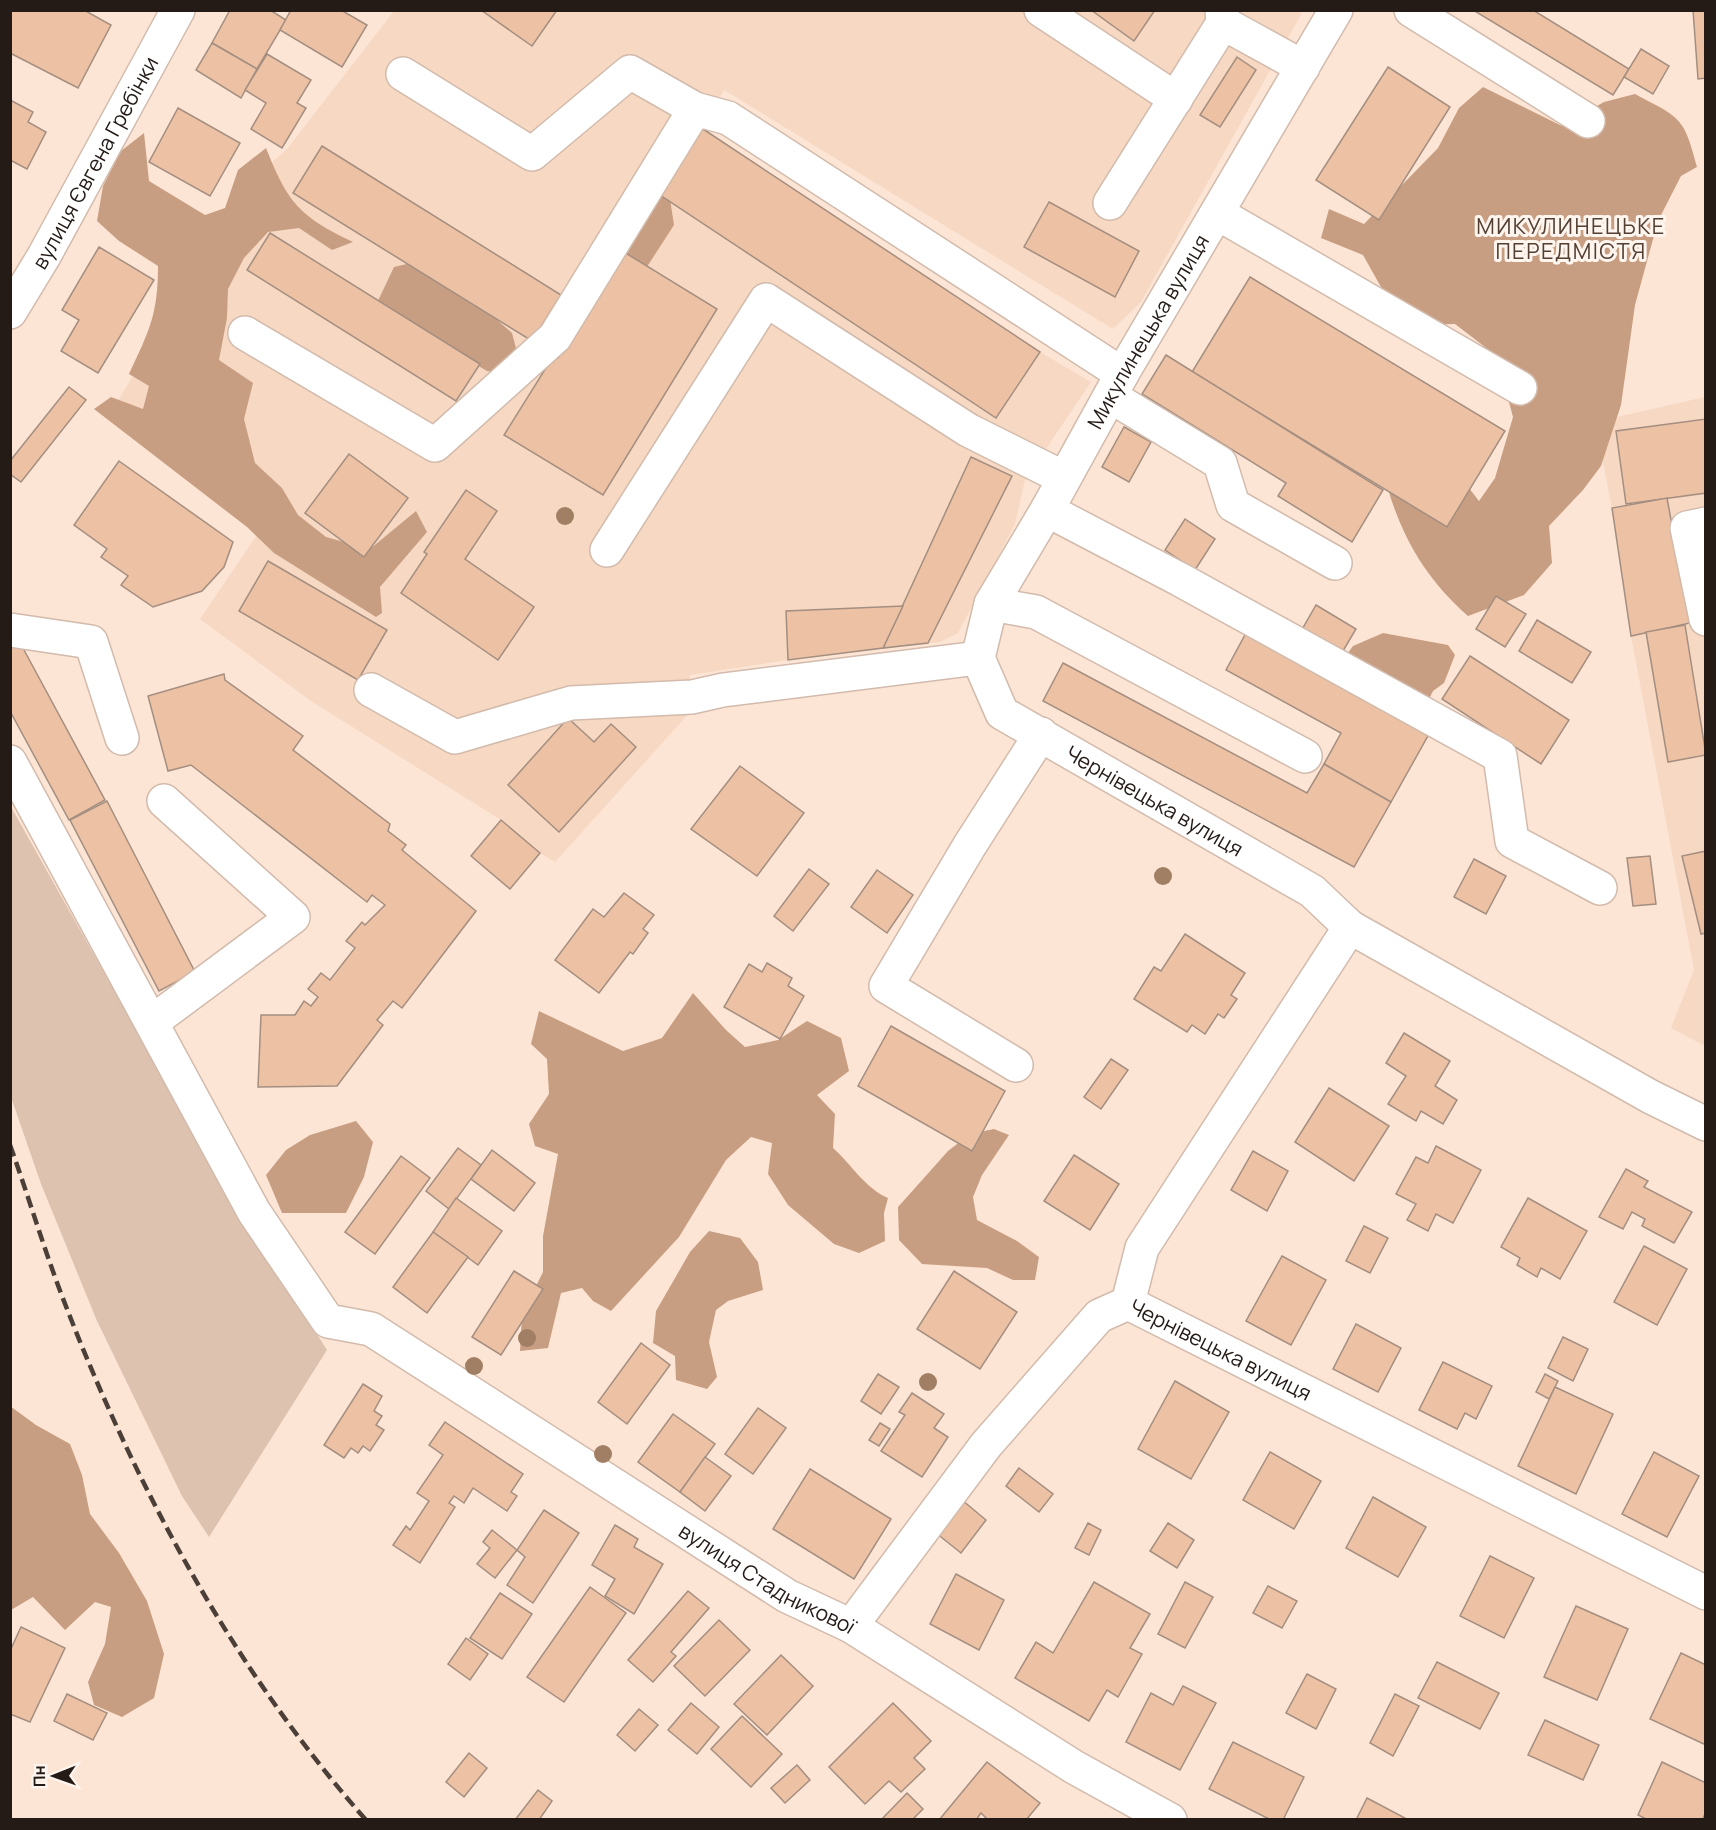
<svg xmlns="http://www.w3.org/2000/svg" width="1716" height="1830" font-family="Manrope,sans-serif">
<rect width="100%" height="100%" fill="#fde5d5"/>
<!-- built -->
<g fill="#f6d8c3">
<polygon points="394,11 1303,11 1141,302 1113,329 724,90 701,127 1040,352 1091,382 1025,480 1015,524 958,633 940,642 788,660 690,675 691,711 555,862 540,853 471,856 501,820 311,701 200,619 265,523 107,419 209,249 260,173 287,149"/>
<polygon points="1705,397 1705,1046 1671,1028 1694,970 1631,636 1612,508 1595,422"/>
</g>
<!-- green -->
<polygon fill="#ddc2b0" points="10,805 237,1210 327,1350 209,1537 182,1496 97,1321 41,1184 11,1097"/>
<!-- forest -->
<g fill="#c89e82">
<path d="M1483 87 1562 126 1604 102 1635 94C1680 118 1684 116 1697 167L1681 176 1658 221 1635 305 1621 405 1601 466 1583 490 1549 526 1552 563 1524 595 1468 616C1428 581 1403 540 1388 489L1455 470 1479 501 1495 478 1513 417 1505 387 1485 347 1455 324 1412 325 1386 296 1363 255 1321 238 1329 209 1364 224 1438 148 1459 108Z"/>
<path d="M144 133 149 181 205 215 225 208 238 170 266 148C288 203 299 216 353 242L332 250 299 228 268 232 244 258 228 289 227 318 219 360 253 383 244 419 255 463 282 488 298 515 326 537 370 549 416 511 427 532 380 587 382 613 376 617 274 553 247 527 94 409 111 397 143 409 149 386 129 374C149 331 158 315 158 266L119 241 97 221 103 186 121 151Z"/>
<polygon points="657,193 670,199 674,225 619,310 578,269"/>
<polygon points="449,254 482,307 512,333 518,356 505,374 487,371 376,305 394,267"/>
<polygon points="1383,633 1448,645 1455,655 1444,683 1433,691 1427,703 1334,672 1353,646"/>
<path d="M693 993 726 1030 745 1047 778 1040 807 1021 841 1038 849 1071 817 1095 835 1114 833 1148C852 1165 865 1188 888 1198L884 1213 885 1241 859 1253 834 1244 788 1205 768 1174 772 1143 751 1137 726 1160 679 1237 611 1311 593 1301 582 1288 561 1293 548 1348 520 1351 522 1314 543 1272V1236L558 1154 535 1146 529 1124 549 1094 547 1059 531 1044 539 1011 623 1051 662 1038Z"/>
<polygon points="356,1121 373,1142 364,1177 346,1213 282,1213 266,1175 286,1150 310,1135"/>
<polygon points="994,1129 1009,1135 982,1175 973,1197 977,1220 1017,1241 1039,1257 1035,1280 1013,1280 987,1268 922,1264 899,1240 898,1207 948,1151 970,1134"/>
<polygon points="709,1231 740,1238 758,1262 763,1290 728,1301 716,1310 709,1342 717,1377 707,1389 676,1380 675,1356 653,1343 656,1311 690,1252"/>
<polygon points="10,1406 36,1425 70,1444 82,1475 90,1514 119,1553 147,1601 164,1654 154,1698 122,1717 94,1705 88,1682 105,1644 111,1607 95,1602 65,1630 33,1597 11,1610"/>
</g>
<!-- building -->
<g fill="#ecc1a4" stroke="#a48e80" stroke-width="1.5">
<polygon points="10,10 84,10 111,25 78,88 10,53"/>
<polygon points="230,10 270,10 286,20 257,69 212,43"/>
<polygon points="291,10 341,10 367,25 342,67 280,30"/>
<polygon points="481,10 557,10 532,46"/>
<polygon points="1091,10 1155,10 1134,41"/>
<polygon points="1473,10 1533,10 1629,69 1613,95"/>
<polygon points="1693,10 1706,10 1706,78 1698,79"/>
<polygon points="212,43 257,69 241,98 196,70"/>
<polygon points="1641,49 1669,66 1653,94 1624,77"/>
<polygon points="267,54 311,80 297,103 306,108 282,148 251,129 266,103 245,90"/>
<polygon points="1237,57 1256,70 1220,127 1200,115"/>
<polygon points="1388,67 1450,107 1379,220 1316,180"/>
<polygon points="10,100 33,112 28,122 46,132 27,169 10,160"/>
<polygon points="178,108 240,143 210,196 149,162"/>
<polygon points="700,127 1040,352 996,418 657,193"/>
<polygon points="322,146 561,295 532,341 293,193"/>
<polygon points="1049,202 1139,251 1115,297 1024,247"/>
<polygon points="270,233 480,364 456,401 247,270"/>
<polygon points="99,247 154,280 98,373 61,351 79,320 62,310"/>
<polygon points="624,252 717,309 603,495 504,435 554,355 558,358"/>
<polygon points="1250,277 1505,431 1447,527 1192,372"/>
<polygon points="1166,355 1383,490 1352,542 1278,496 1286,483 1142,394"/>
<polygon points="69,387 86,400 21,482 10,474 10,461"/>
<polygon points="1706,419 1706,493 1626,504 1616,431"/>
<polygon points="1124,427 1151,442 1129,482 1102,467"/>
<polygon points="349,454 408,498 364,557 305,513"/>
<polygon points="971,457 1012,476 928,643 883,648"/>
<polygon points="119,461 233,542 224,567 202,591 153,607 121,585 128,576 101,557 107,549 74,525"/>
<polygon points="466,490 497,511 465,559 534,607 498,660 401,593 427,554 424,552"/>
<polygon points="1667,498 1690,623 1631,636 1612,508"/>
<polygon points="1185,519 1215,539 1195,570 1165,550"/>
<polygon points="268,561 387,630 358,680 239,611"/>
<polygon points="1496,596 1526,614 1505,647 1476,629"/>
<polygon points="1316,605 1356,629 1340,656 1300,633"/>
<polygon points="903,606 883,648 788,660 786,611"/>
<polygon points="1537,620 1591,652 1572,683 1519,651"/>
<polygon points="1685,625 1706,755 1668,762 1646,632"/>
<polygon points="1246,633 1429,734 1391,802 1324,764 1341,733 1226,670"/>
<polygon points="17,637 105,800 69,820 10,711 10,641"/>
<polygon points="1470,656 1569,720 1541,764 1442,699"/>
<polygon points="1063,663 1307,793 1324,764 1391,802 1354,867 1043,701"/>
<polygon points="224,674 225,680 303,736 293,750 390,824 388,831 406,845 402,850 476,911 402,1008 393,1001 377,1020 383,1025 337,1086 258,1087 261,1015 295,1015 304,1001 311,1006 318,997 308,989 321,973 330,980 355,948 346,941 362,922 365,925 385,905 372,895 367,902 191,765 168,771 148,696"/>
<polygon points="568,718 594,742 611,724 636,747 559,832 508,785"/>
<polygon points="740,766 804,813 757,876 691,829"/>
<polygon points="107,801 195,972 159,991 70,820"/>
<polygon points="501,820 540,853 510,889 471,856"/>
<polygon points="1706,851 1706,933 1701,934 1682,856"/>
<polygon points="1650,856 1656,904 1633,906 1627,858"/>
<polygon points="1474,859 1506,876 1486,914 1454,897"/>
<polygon points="809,869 829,884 793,931 774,916"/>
<polygon points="877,870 913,895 887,933 851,907"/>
<polygon points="624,893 654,915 643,929 648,933 633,954 630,952 599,993 555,960 593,909 604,917"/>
<polygon points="1185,934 1245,973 1231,995 1237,999 1224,1018 1218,1014 1205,1034 1192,1025 1187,1032 1134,999 1154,967 1161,971"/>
<polygon points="767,963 792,978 788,986 804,996 780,1039 724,1007 749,964 762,972"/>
<polygon points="891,1026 1005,1091 972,1151 858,1086"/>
<polygon points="1404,1033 1450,1061 1435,1086 1457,1100 1443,1124 1421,1111 1416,1121 1388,1104 1406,1076 1386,1063"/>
<polygon points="1111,1059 1128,1070 1101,1109 1084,1097"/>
<polygon points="1329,1088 1389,1126 1354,1181 1295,1142"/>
<polygon points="1436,1146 1481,1170 1453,1223 1436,1214 1428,1231 1407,1220 1416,1204 1396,1194 1416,1157 1428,1163"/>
<polygon points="458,1148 481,1165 449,1209 426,1191"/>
<polygon points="492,1150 535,1183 514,1211 471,1179"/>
<polygon points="1253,1151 1288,1171 1267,1211 1231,1190"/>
<polygon points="1074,1155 1119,1184 1090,1230 1044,1201"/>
<polygon points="401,1156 430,1178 375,1254 345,1232"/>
<polygon points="1626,1169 1648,1181 1644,1187 1692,1212 1674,1243 1642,1226 1645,1219 1632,1212 1623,1229 1599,1217"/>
<polygon points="456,1198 502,1231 478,1265 433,1232"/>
<polygon points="1528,1198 1587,1231 1560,1279 1541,1268 1537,1277 1517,1265 1520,1258 1501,1247"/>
<polygon points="1364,1226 1388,1238 1370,1273 1346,1261"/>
<polygon points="433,1232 468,1257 427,1313 393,1287"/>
<polygon points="1644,1246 1687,1269 1657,1325 1614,1302"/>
<polygon points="1282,1256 1326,1280 1291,1345 1246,1321"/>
<polygon points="514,1271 543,1289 501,1355 472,1337"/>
<polygon points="954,1271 1017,1312 980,1369 917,1329"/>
<polygon points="1356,1324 1401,1348 1378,1392 1333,1369"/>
<polygon points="1563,1337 1588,1349 1573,1381 1548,1368"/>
<polygon points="641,1343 670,1365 627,1424 598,1402"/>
<polygon points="1443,1362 1492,1386 1476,1419 1465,1413 1457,1429 1419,1410"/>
<polygon points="878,1374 899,1387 881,1414 861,1401"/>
<polygon points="1545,1374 1558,1381 1549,1399 1536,1392"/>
<polygon points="1175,1381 1229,1412 1191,1479 1138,1449"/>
<polygon points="363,1384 382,1396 374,1411 382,1416 376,1425 384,1430 370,1451 363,1446 358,1453 351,1448 344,1458 324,1445"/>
<polygon points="1555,1387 1613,1414 1576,1494 1518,1466"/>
<polygon points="912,1393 944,1414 934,1428 948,1437 922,1477 881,1451 905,1415 899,1412"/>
<polygon points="758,1408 786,1428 753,1474 725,1454"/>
<polygon points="673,1414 715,1444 680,1492 638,1462"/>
<polygon points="445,1422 523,1474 511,1492 517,1496 507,1511 473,1488 464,1503 454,1496 449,1503 455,1507 420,1563 393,1545 406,1526 410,1530 429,1501 417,1493 443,1455 429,1445"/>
<polygon points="880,1423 890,1429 879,1446 869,1440"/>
<polygon points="1270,1452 1321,1481 1294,1529 1243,1500"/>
<polygon points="1654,1452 1699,1476 1667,1537 1622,1514"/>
<polygon points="705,1457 731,1476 705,1511 680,1492"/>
<polygon points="1019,1468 1053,1494 1039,1512 1006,1486"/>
<polygon points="810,1469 891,1519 854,1579 773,1529"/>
<polygon points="1373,1497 1426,1527 1398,1577 1346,1548"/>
<polygon points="962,1500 986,1520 961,1553 936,1533"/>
<polygon points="544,1510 579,1533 533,1603 507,1585 525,1557 517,1550"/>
<polygon points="1088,1523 1101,1530 1089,1555 1075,1548"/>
<polygon points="1168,1523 1194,1540 1177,1568 1150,1551"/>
<polygon points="615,1525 638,1539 634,1547 663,1564 634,1614 605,1596 615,1579 592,1565"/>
<polygon points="492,1530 517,1550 495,1578 477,1564 490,1548 483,1542"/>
<polygon points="1490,1556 1534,1578 1504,1638 1460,1616"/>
<polygon points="956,1574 1004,1600 979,1650 930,1624"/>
<polygon points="1094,1582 1150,1614 1130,1648 1142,1654 1118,1697 1107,1690 1089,1721 1015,1678 1036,1642 1053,1653"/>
<polygon points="1185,1582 1213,1597 1185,1648 1158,1634"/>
<polygon points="1268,1586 1297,1601 1282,1628 1253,1613"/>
<polygon points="590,1587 626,1613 564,1702 527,1677"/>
<polygon points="688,1591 709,1608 671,1652 676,1656 653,1682 628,1660"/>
<polygon points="500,1593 532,1614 502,1659 470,1638"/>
<polygon points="1576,1606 1628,1629 1597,1700 1544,1677"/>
<polygon points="719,1620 750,1650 705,1696 674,1666"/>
<polygon points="21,1627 65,1648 30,1722 10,1714 10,1651"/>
<polygon points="466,1638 488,1654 470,1680 448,1664"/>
<polygon points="1681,1653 1706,1665 1706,1745 1650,1719"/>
<polygon points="781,1655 813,1686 767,1735 734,1704"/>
<polygon points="1437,1662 1499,1693 1480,1729 1418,1698"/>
<polygon points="1307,1674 1336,1689 1316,1729 1286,1713"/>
<polygon points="1183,1686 1216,1703 1180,1770 1126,1742 1151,1693 1173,1705"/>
<polygon points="67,1694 107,1713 93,1740 54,1721"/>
<polygon points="1395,1694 1419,1706 1393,1756 1370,1743"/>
<polygon points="691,1703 719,1727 697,1754 668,1730"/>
<polygon points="893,1703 931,1741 914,1758 925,1769 901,1792 889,1781 865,1804 829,1767"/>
<polygon points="639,1709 658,1725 635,1751 617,1735"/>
<polygon points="742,1716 782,1754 751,1787 711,1749"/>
<polygon points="1545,1720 1599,1745 1583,1780 1528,1755"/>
<polygon points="1233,1742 1304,1777 1283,1820 1271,1820 1209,1789"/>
<polygon points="469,1753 487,1768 464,1797 446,1782"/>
<polygon points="987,1762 1040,1803 1026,1820 988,1820 981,1813 976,1820 939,1820"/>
<polygon points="1662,1762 1706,1783 1706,1812 1702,1820 1648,1820 1638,1815"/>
<polygon points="797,1765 810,1780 785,1803 771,1788"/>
<polygon points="538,1790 552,1801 539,1820 515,1820"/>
<polygon points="907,1793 923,1809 912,1820 881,1820"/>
<polygon points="1367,1798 1405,1818 1404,1820 1356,1820"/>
</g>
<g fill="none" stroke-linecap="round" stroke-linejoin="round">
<!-- minor casing -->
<g stroke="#d2bbac" stroke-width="36">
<g id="minor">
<polyline points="1041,10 1176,99"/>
<polyline points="1222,10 1223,23 1303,67"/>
<polyline points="1411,10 1588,121"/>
<polyline points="403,74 532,154 630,72 695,109"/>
<polyline points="1110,203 1223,23"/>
<polyline points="1217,213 1520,388"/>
<path id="s1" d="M10 312 44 256 178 10"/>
<polyline points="245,333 435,445 555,337 695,109 728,118 1122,374"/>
<polyline points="1110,396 1220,463 1233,505 1335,563"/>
<polyline points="1047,510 1179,579 1500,756 1512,841 1600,888"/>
<polyline points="1706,524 1687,528 1706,619"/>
<polyline points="607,550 766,300 968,430 1064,478"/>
<polyline points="991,604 1036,612 1305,756"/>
<polyline points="10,630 91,642 122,738"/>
<path id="s2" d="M978 658 991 604 1047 510 1122 374 1336 10"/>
<path id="s3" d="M978 658 1002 713 1312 891 1350 927"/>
<polyline points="371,690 455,737 571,703 692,697 723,690 978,658"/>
<path id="s4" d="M10 762 254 1212 328 1321 371 1329 787 1596 851 1626 1074 1767 1170 1820"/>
<polyline points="152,1022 293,917 164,801"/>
<polyline points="1016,1065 886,986 970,845 1041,734"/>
<path id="s5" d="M1706 1124 1651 1097 1350 927 1142 1248 1128 1303 1706 1593"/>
<polyline points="851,1626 986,1445 1099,1316 1128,1303"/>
</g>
</g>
<!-- minor -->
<use href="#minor" stroke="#fff" stroke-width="33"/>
<!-- rail -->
<path stroke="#4b3f38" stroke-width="4.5" stroke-dasharray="12 6" stroke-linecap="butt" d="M10 1145C28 1195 43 1246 62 1296 134 1484 232 1668 366 1820"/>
</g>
<!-- trees -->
<g fill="#a07f64">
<circle cx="565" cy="516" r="9"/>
<circle cx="1163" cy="876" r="9"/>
<circle cx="527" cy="1338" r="9"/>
<circle cx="474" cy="1366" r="9"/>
<circle cx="928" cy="1382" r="9"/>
<circle cx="603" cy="1454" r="9"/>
</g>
<g text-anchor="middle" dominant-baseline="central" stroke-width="6" stroke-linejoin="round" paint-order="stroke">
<!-- street labels -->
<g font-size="21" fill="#241b16" stroke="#fff5ef">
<text stroke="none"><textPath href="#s1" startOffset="172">вулиця Євгена Гребінки</textPath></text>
<text stroke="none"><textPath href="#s2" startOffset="370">Микулинецька вулиця</textPath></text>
<text stroke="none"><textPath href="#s3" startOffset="236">Чернівецька вулиця</textPath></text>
<text stroke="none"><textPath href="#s5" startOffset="950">Чернівецька вулиця</textPath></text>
<text stroke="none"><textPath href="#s4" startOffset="1156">вулиця Стадникової</textPath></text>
</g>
<!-- neighbourhood labels -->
<g font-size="22" letter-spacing="1.5" fill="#534033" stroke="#fff5ef">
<text x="1571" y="226">МИКУЛИНЕЦЬКЕ<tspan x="1571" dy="25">ПЕРЕДМІСТЯ</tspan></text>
</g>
</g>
<!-- border -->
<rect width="1716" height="1830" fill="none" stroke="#241b16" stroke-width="24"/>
<!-- north arrow -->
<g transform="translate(54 1776) rotate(269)" stroke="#fff5ef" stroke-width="4.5" paint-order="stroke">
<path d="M0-4.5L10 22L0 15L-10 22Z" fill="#241b16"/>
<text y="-9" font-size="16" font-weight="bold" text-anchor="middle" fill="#241b16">Пн</text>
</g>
</svg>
